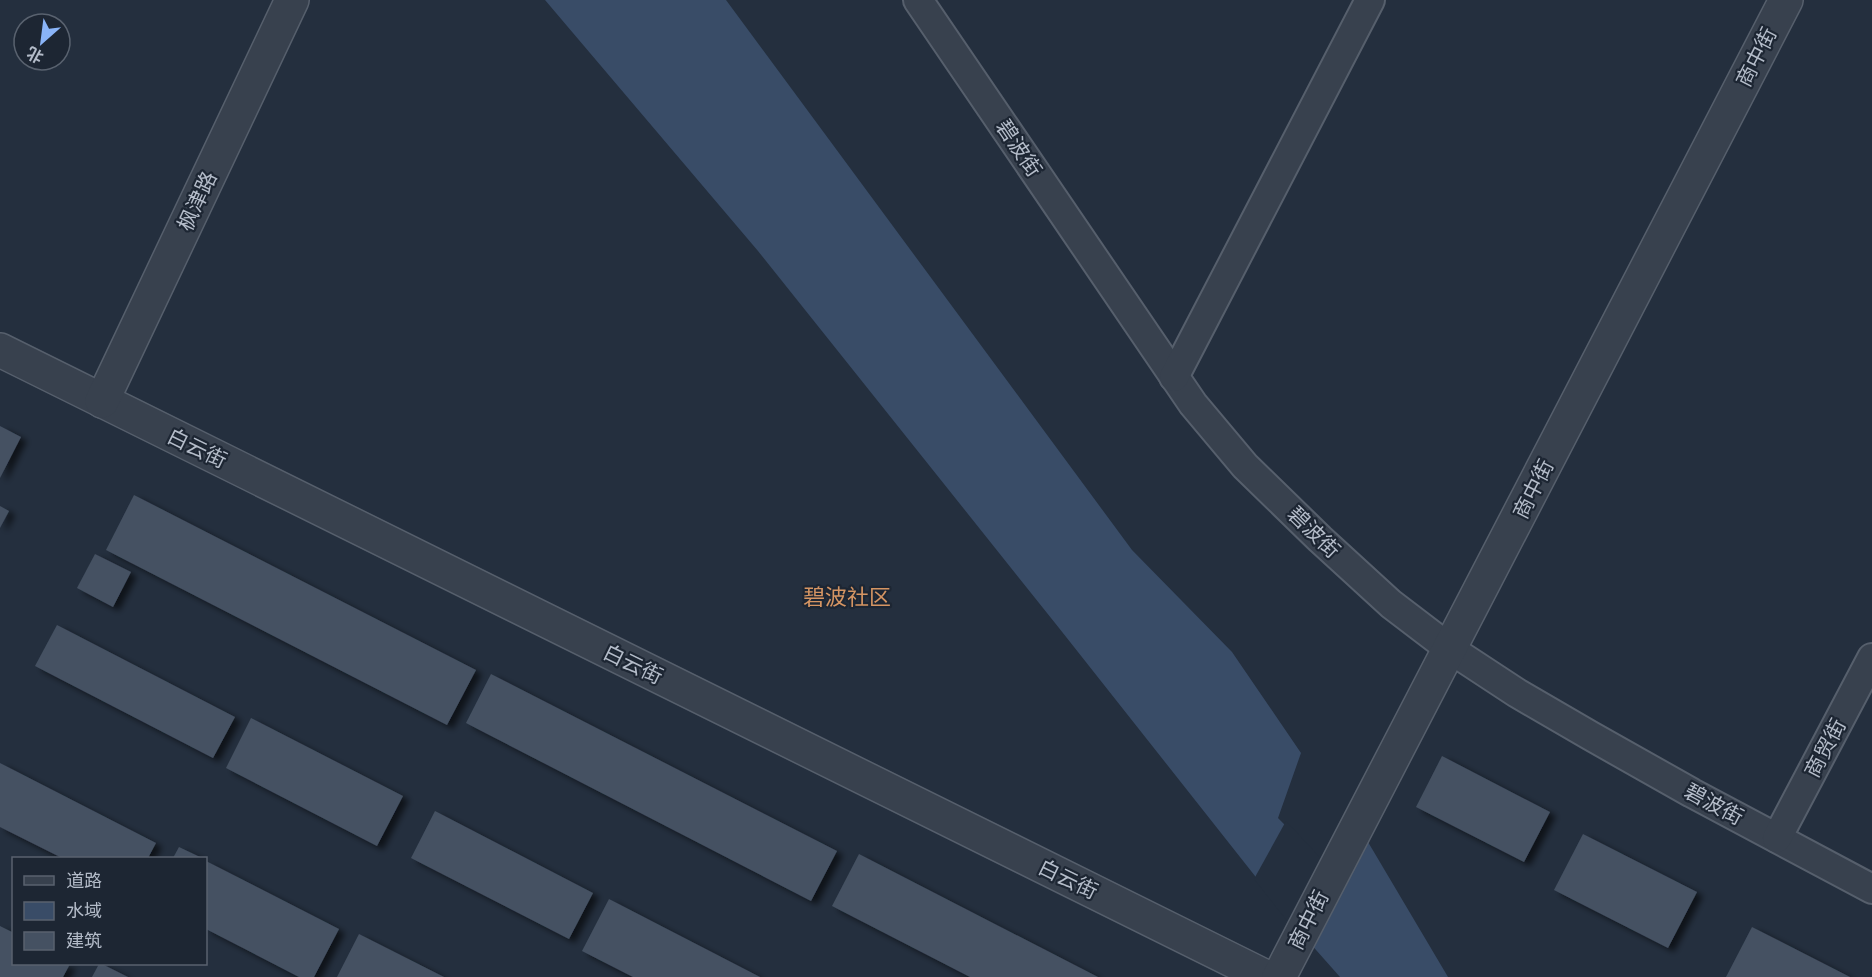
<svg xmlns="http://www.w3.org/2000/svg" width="1872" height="977" font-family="'Space Grotesk','Noto Sans SC',sans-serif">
<defs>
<filter id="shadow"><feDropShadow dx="6" dy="4" stdDeviation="3" flood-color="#0009"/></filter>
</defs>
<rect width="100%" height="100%" fill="#242f3e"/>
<!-- water -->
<polygon fill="#394c67" points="545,0 726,0 1132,550 1232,652 1301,753 1278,818 1343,884 1368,842 1448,977 1340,977 1293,924 1059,628 758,251"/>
<!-- pier -->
<polygon fill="#242f3e" points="1286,821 1341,880 1291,926 1254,879"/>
<!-- building -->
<g fill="#455162" filter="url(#shadow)">
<polygon points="0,426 21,437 0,478"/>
<polygon points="134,495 476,670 447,725 106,550"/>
<polygon points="0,506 9,511 0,528"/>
<polygon points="95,554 131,572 113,607 77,588"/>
<polygon points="57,625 235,717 213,758 35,666"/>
<polygon points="491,674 837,851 811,901 466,723"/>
<polygon points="251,718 403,796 377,846 226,768"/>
<polygon points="1442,756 1550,812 1524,862 1416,807"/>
<polygon points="0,763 156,843 148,858 62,858 0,827"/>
<polygon points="435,811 593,893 569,939 411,858"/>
<polygon points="1583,834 1697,892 1668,948 1554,890"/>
<polygon points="179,847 202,858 173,858"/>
<polygon points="859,854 1098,977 970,977 832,906"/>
<polygon points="206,861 339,929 314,977 299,977 206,929"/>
<polygon points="609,899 760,977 633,977 582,951"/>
<polygon points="0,926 14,933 14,964 70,964 63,977 0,977"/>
<polygon points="1752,927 1850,977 1726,977"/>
<polygon points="359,934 444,977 337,977"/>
<polygon points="99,964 102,964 128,977 92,977"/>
</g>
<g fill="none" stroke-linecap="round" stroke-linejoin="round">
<!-- minor casing -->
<g stroke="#565f6c" stroke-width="32">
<g id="minor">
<polyline points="918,0 1193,404 1245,466 1320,539 1391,604 1450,649 1517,693 1591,736 1692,793 1872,889"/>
<polyline points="1174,377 1370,0"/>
<polyline points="1777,838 1872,658"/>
</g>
</g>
<!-- tertiary casing -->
<g stroke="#565f6c" stroke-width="36">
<g id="tertiary">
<polyline points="0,350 1266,977"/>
<polyline points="102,401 292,0"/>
<polyline points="1279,977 1786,0"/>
</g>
</g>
<!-- minor -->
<use href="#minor" stroke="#38414e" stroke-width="28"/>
<!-- tertiary -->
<use href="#tertiary" stroke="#38414e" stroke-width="33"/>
</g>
<g text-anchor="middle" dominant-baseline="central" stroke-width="4.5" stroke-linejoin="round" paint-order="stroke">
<!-- street labels -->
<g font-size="21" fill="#b4bcc9" stroke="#1d2633">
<text transform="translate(1756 57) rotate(-63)">商中街</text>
<text transform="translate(1019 148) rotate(56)">碧波街</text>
<text transform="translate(197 201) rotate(-65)">枫津路</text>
<text transform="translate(197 448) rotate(26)">白云街</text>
<text transform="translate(1533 489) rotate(-63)">商中街</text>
<text transform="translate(1314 532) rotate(44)">碧波街</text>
<text transform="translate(633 664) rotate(26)">白云街</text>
<text transform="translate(1825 748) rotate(-62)">商贸街</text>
<text transform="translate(1714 804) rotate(28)">碧波街</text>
<text transform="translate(1068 879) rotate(26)">白云街</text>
<text transform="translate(1308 920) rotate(-63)">商中街</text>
</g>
<!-- neighbourhood labels -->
<g font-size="22" fill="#d59563" stroke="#1d2633">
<text x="847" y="597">碧波社区</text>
</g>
</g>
<!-- legend -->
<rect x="12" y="857" width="195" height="108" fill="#1d2633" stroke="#59626f" stroke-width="1.5"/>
<rect x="24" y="876" width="30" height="9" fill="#38414e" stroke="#59626f" stroke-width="1.5"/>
<text x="66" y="887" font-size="18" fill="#b4bcc9">道路</text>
<rect x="24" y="902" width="30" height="18" fill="#394c67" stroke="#59626f" stroke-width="1.5"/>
<text x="66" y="917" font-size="18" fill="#b4bcc9">水域</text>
<rect x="24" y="932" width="30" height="18" fill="#455162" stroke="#59626f" stroke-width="1.5"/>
<text x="66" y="947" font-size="18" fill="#b4bcc9">建筑</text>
<!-- north arrow -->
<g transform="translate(42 42) rotate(208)"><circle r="28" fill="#1d2633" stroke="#59626f" stroke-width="1.5"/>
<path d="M0-4.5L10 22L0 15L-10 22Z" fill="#8ab4f8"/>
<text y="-9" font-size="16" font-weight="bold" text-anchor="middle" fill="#b4bcc9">北</text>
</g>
</svg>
